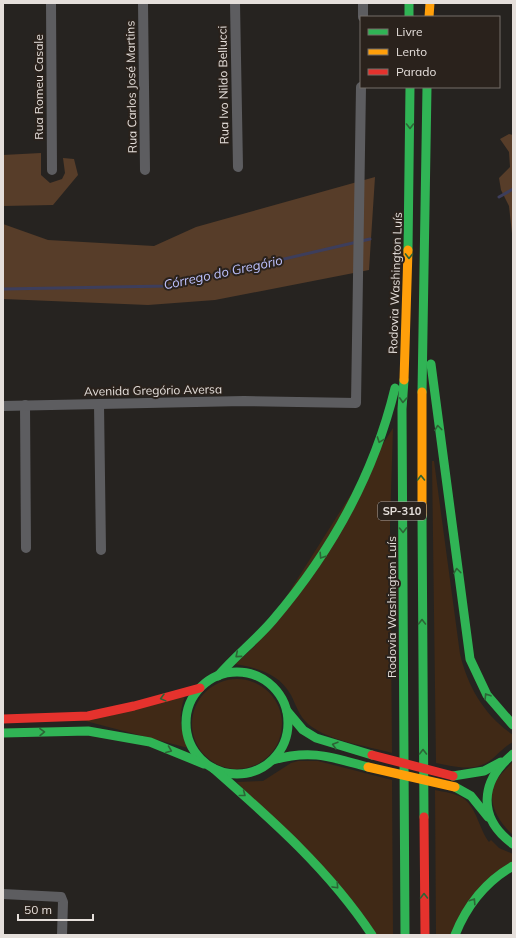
<svg xmlns="http://www.w3.org/2000/svg" width="516" height="938" font-family="Mulish,sans-serif">
<rect width="100%" height="100%" fill="#262320"/>
<!-- green -->
<g fill="#402916">
<path d="M393 428 390 525 392 753C365 745 330 742 308 724 299 716 296 705 291 695 279 673 257 668 235 664L255 646Z"/>
<path d="M432 461H434L460 654C468 687 484 715 513 735V742C503 747 497 756 488 762 472 772 452 766 436 763Z"/>
<circle cx="237" cy="724" r="45"/>
<path d="M185 696C178 714 180 730 188 748L78 719Z"/>
<polygon points="298,761 318,761 392,780 393,935 376,935 237,782 263,781 291,763"/>
<path d="M513 761V835C499 823 486 802 495 783 499 775 508 768 513 761Z"/>
<path d="M435 790C444 792 455 793 463 798 477 808 479 829 489 842L491 840 499 848 513 854V862L449 935H436Z"/>
</g>
<!-- forest -->
<g fill="#573d29">
<polygon points="509,134 513,135 513,243 509,206 501,190 499,178 510,167 509,152 500,139"/>
<polygon points="41,153 41,175 50,183 62,179 65,173 63,158 74,159 78,175 53,205 3,206 3,155"/>
<polygon points="375,177 369,270 215,300 148,305 3,299 3,224 48,240 154,246 196,227"/>
</g>
<g fill="none" stroke-linecap="round" stroke-linejoin="round">
<!-- stream -->
<g stroke="#3d3e5c" stroke-width="3">
<polyline points="499,197 513,189"/>
<polyline points="3,289 168,286 370,239"/>
</g>
<!-- street -->
<g stroke="#5d5d60" stroke-width="10">
<polyline points="51,3 52,170"/>
<polyline points="143,3 145,170"/>
<polyline points="235,3 238,167"/>
<polyline points="363,17 363,3"/>
<polyline points="99,404 101,550"/>
<polyline points="25,405 26,548"/>
<polyline points="3,406 244,401 356,403 361,87"/>
<polyline points="3,894 61,897 63,902 62,935"/>
</g>
<!-- fast -->
<g stroke="#30b455" stroke-width="9">
<polyline points="409,3 409,17"/>
<polyline points="408,250 410,87"/>
<polyline points="431,364 470,659 487,695 513,725"/>
<polyline points="404,380 402,409 405,935"/>
<polyline points="422,392 427,87"/>
<polyline points="422,515 424,817"/>
<circle cx="237" cy="723" r="51"/>
<path d="M218 676C235 656 256 640 273 620 331 552 374 475 395 388"/>
<polyline points="287,711 303,730 316,738 372,755"/>
<polyline points="3,733 88,731 150,742 204,764"/>
<path d="M513 754C480 781 477 818 513 844"/>
<path d="M273 760C311 749 331 757 368 767"/>
<path d="M214 769C272 820 329 870 372 935"/>
<polyline points="453,776 484,771 501,762"/>
<polyline points="455,787 471,796 488,817"/>
<path d="M455 935C467 905 485 882 513 866"/>
</g>
<!-- slow -->
<g stroke="#ff9f0a" stroke-width="9">
<polyline points="429,17 430,3"/>
<polyline points="404,380 408,250"/>
<polyline points="422,515 422,392"/>
</g>
<!-- jam -->
<g stroke="#e5322d" stroke-width="9">
<polyline points="3,719 88,716 134,706 200,688"/>
<polyline points="424,817 425,935"/>
</g>
<!-- slow-bridge -->
<polyline stroke="#ff9f0a" stroke-width="9" points="368,767 455,787"/>
<!-- jam-bridge -->
<polyline stroke="#e5322d" stroke-width="9" points="372,755 453,776"/>
</g>
<!-- one-way arrows -->
<defs><path id="oneway-chevron" d="M-2-3.5L2.5 0L-2 3.5" fill="none" stroke-width="1.6" stroke-linecap="round" stroke-linejoin="round"/></defs>
<g stroke="#2d6436">
<use href="#oneway-chevron" transform="translate(410 126) rotate(90)"/>
<use href="#oneway-chevron" transform="translate(409 256) rotate(91)"/>
<use href="#oneway-chevron" transform="translate(403 400) rotate(93)"/>
<use href="#oneway-chevron" transform="translate(438 428) rotate(-97)"/>
<use href="#oneway-chevron" transform="translate(380 440) rotate(110)"/>
<use href="#oneway-chevron" transform="translate(421 478) rotate(-91)"/>
<use href="#oneway-chevron" transform="translate(403 530) rotate(89)"/>
<use href="#oneway-chevron" transform="translate(322 556) rotate(123)"/>
<use href="#oneway-chevron" transform="translate(457 571) rotate(-97)"/>
<use href="#oneway-chevron" transform="translate(422 622) rotate(-90)"/>
<use href="#oneway-chevron" transform="translate(238 655) rotate(140)"/>
<use href="#oneway-chevron" transform="translate(487 696) rotate(-122)"/>
<use href="#oneway-chevron" transform="translate(163 698) rotate(165)"/>
<use href="#oneway-chevron" transform="translate(42 732) rotate(-1)"/>
<use href="#oneway-chevron" transform="translate(335 745) rotate(-164)"/>
<use href="#oneway-chevron" transform="translate(169 750) rotate(22)"/>
<use href="#oneway-chevron" transform="translate(423 752) rotate(-90)"/>
<use href="#oneway-chevron" transform="translate(243 794) rotate(38)"/>
<use href="#oneway-chevron" transform="translate(336 886) rotate(47)"/>
<use href="#oneway-chevron" transform="translate(424 896) rotate(-90)"/>
<use href="#oneway-chevron" transform="translate(473 901) rotate(-57)"/>
</g>
<g text-anchor="middle" dominant-baseline="central" stroke-width="4" stroke-linejoin="round" paint-order="stroke">
<!-- shield labels -->
<rect fill="#2a221c" stroke="#ada6a2" stroke-width="1" x="378" y="502" width="48" height="18" rx="3"/>
<g font-size="11" font-weight="bold" fill="#e5dfdb">
<text x="402" y="511">SP-310</text>
</g>
<!-- street labels -->
<g font-size="12" fill="#e5dfdb" stroke="#2a221c">
<text transform="translate(223 85) rotate(-91)">Rua Ivo Nildo Bellucci</text>
<text transform="translate(38 87) rotate(-90)">Rua Romeu Casale</text>
<text transform="translate(131 87) rotate(-91)">Rua Carlos José Martins</text>
<text transform="translate(395 283) rotate(-88)">Rodovia Washington Luís</text>
<text transform="translate(153 390) rotate(-1)">Avenida Gregório Aversa</text>
<text transform="translate(391 607) rotate(-90)">Rodovia Washington Luís</text>
</g>
<!-- water labels -->
<g font-size="13" font-style="italic" fill="#bdc1fe" stroke="#2a221c">
<text transform="translate(223 272) rotate(-12)">Córrego do Gregório</text>
</g>
</g>
<!-- border -->
<rect width="516" height="938" fill="none" stroke="#e5dfdb" stroke-width="8"/>
<!-- legend -->
<rect x="360" y="16" width="140" height="72" fill="#2a221c" stroke="#756e68"/>
<rect x="368" y="29" width="20" height="6" fill="#30b455" stroke="#756e68"/>
<text x="396" y="36" font-size="12" fill="#e5dfdb">Livre</text>
<rect x="368" y="49" width="20" height="6" fill="#ff9f0a" stroke="#756e68"/>
<text x="396" y="56" font-size="12" fill="#e5dfdb">Lento</text>
<rect x="368" y="69" width="20" height="6" fill="#e5322d" stroke="#756e68"/>
<text x="396" y="76" font-size="12" fill="#e5dfdb">Parado</text>
<!-- scale -->
<path d="M18 914v6h75v-6" fill="none" stroke="#e5dfdb" stroke-width="2"/>
<text x="24" y="914" font-size="12" fill="#e5dfdb" stroke="#2a221c" stroke-width="3" paint-order="stroke">50 m</text>
</svg>
